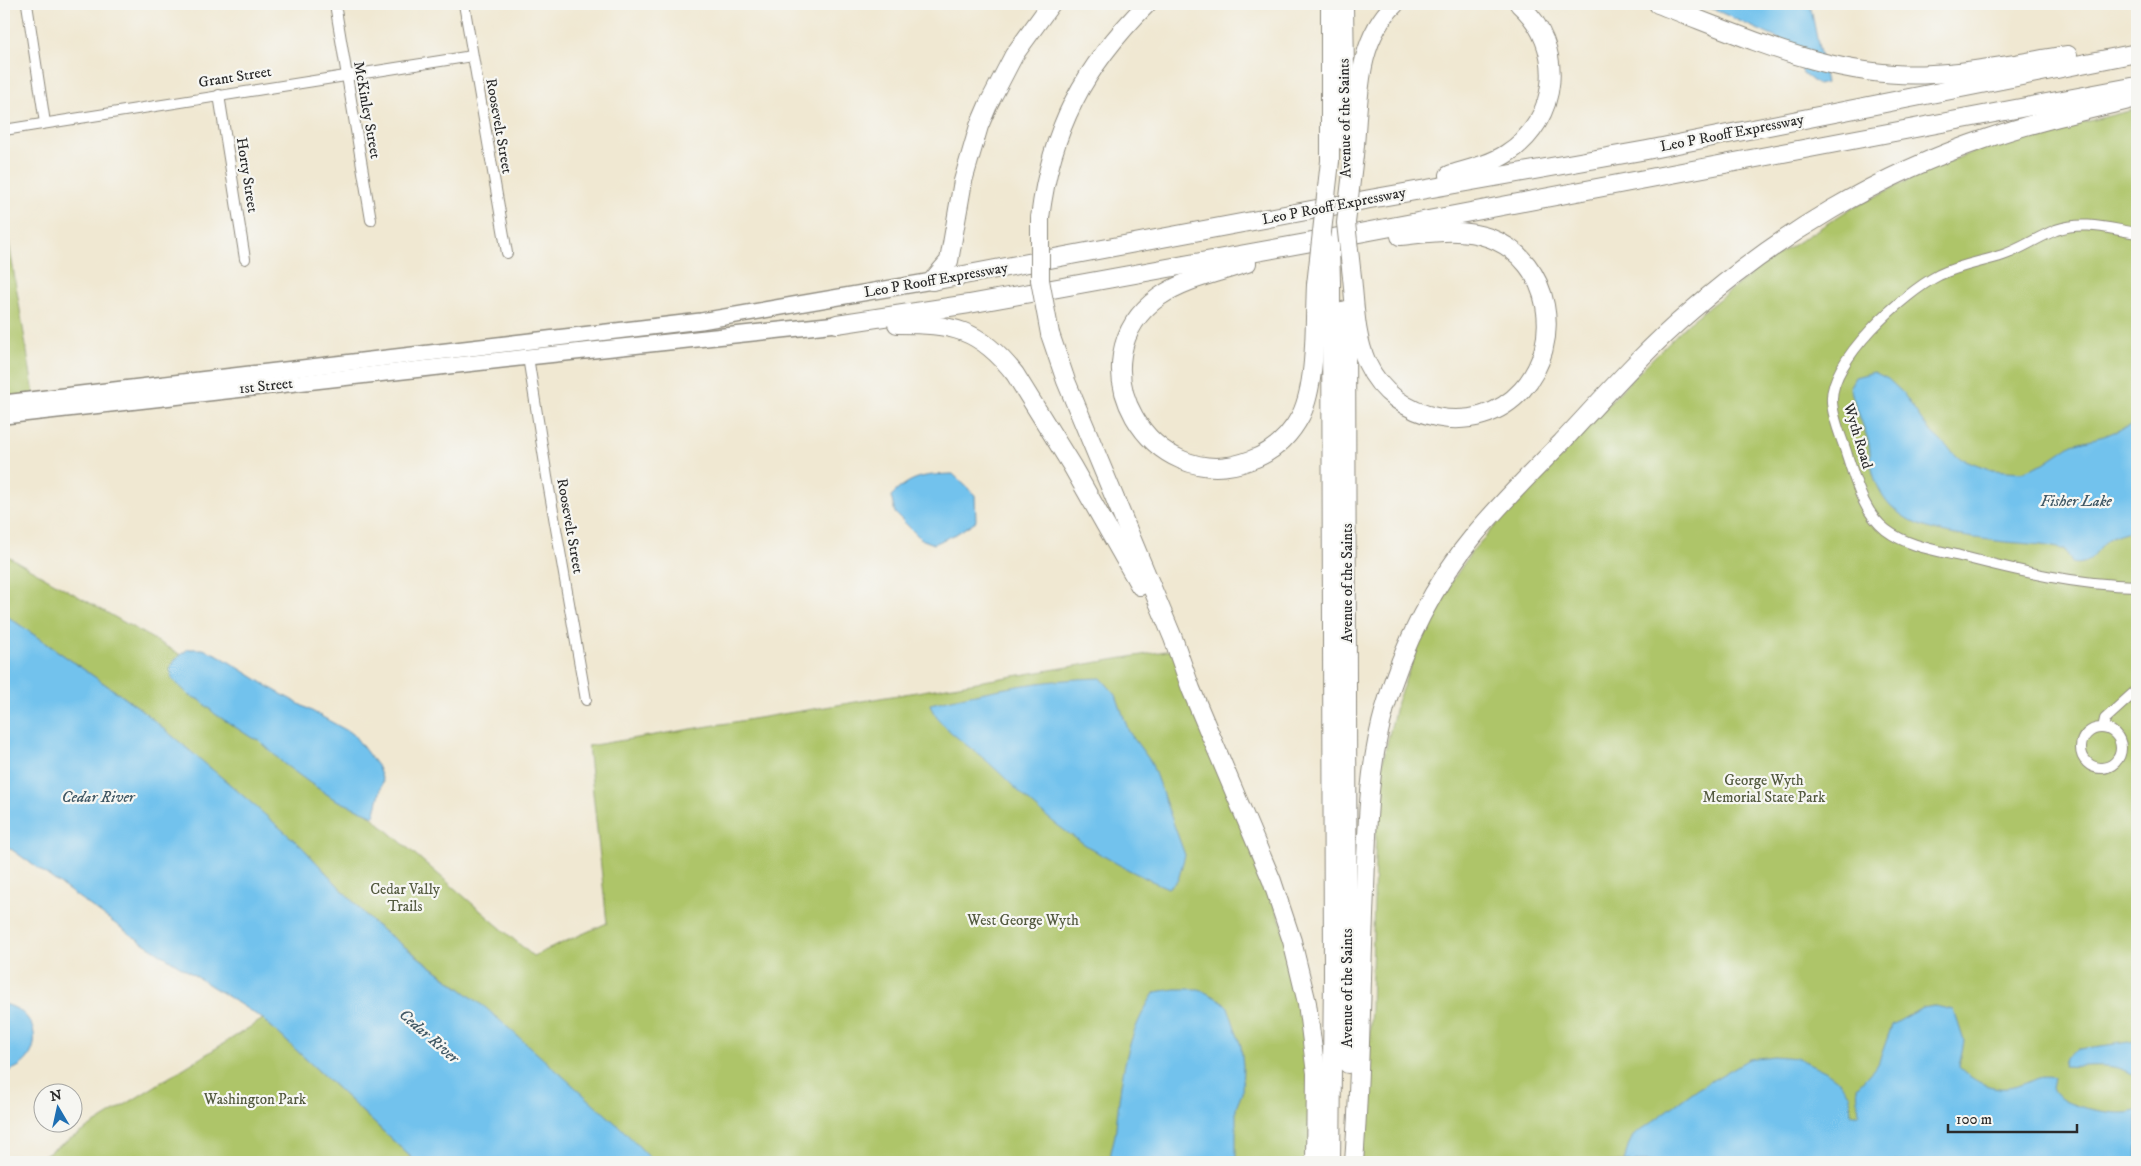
<svg xmlns="http://www.w3.org/2000/svg" width="2141" height="1166" font-family="'IM FELL DW Pica',serif">
<rect width="100%" height="100%" fill="#f6f6f2"/>
<filter id="ink" filterUnits="userSpaceOnUse"><feTurbulence type="fractalNoise" baseFrequency=".02" numOctaves="2"/><feDisplacementMap in="SourceGraphic" scale="10" xChannelSelector="R" yChannelSelector="G"/><feConvolveMatrix kernelMatrix="1 2 1 2 8 2 1 2 1" color-interpolation-filters="sRGB"/></filter>
<filter id="wash" filterUnits="userSpaceOnUse"><feTurbulence type="fractalNoise" baseFrequency=".0096" numOctaves="4" result="noise"/><feDisplacementMap in="SourceGraphic" scale="20" xChannelSelector="R" yChannelSelector="G"/><feGaussianBlur stdDeviation="1.12" result="paint"/><feColorMatrix in="noise" values="0 0 0 0 0 0 0 0 0 0 0 0 0 0 0 0 0 1.4 0 .05"/><feComposite in="paint" operator="in"/></filter>
<g filter="url(#wash)">
<rect width="100%" height="100%" fill="#f0e8d2"/>
<!-- green -->
<g fill="#aec569" stroke="#6c784a">
<polygon points="2137,109 2137,1162 1361,1162 1371,1010 1376,824 1383,760 1397,702 1419,644 1444,593 1473,550 1627,384 1688,323 1767,262 1845,212 1928,170 1988,146"/>
<polygon points="4,213 35,400 4,403"/>
<polygon points="4,554 190,660 533,956 607,923 588,746 1172,650 1300,969 1314,1162 621,1162 460,988 373,923 302,847 138,707 4,614"/>
<polygon points="263,1019 416,1162 33,1162"/>
</g>
<!-- water -->
<g fill="#72c2ed" stroke="#4e768c">
<polygon points="1702,4 1810,4 1826,83 1818,85 1803,73 1792,45"/>
<path d="M1874 372 1888 379 1903 393 1928 429 1959 458 1992 470 2022 472 2044 463 2072 444 2104 436 2137 423V529C2130 531 2121 533 2114 536 2096 544 2094 568 2072 563L2065 550C2044 543 2019 544 1997 541 1948 534 1889 531 1873 473 1870 463 1871 450 1868 440 1862 421 1854 405 1850 386L1855 377Z"/>
<path d="M953 474 975 495 976 521 956 534 934 544 921 539 895 513 891 496C912 475 925 475 953 474Z"/>
<polygon points="4,614 138,707 233,787 302,847 373,923 486,1008 621,1128 654,1162 416,1162 263,1019 131,935 4,844"/>
<polygon points="188,649 203,649 218,655 274,690 353,734 378,767 383,781 374,816 334,799 310,783 284,764 259,740 252,738 215,714 200,700 190,696 172,679 170,668 175,660"/>
<path d="M1101 678 1116 695 1129 732 1151 762 1185 855 1178 880 1168 888C1122 869 1079 844 1041 812 1022 796 1006 778 988 762 971 747 935 725 930 704 986 691 1043 679 1101 678Z"/>
<path d="M1175 989H1199L1222 1001 1228 1007 1241 1046 1243 1066 1242 1093 1236 1108V1162H1110C1110 1150 1115 1140 1116 1128 1121 1078 1126 1034 1155 992Z"/>
<path d="M4 1004C44 1013 45 1064 4 1072Z"/>
<path d="M1935 1006 1954 1010 1964 1041 1959 1067C1975 1083 1997 1094 2020 1085 2037 1080 2035 1075 2054 1078L2052 1089C2057 1095 2060 1099 2067 1102 2079 1108 2126 1118 2137 1110V1162H1624L1628 1146 1633 1136 1694 1091 1749 1059 1774 1056 1798 1058 1825 1071 1839 1081 1850 1095 1851 1114H1859L1857 1087 1878 1064 1892 1025 1922 1008Z"/>
<path d="M2137 1041V1096L2134 1076C2112 1060 2090 1068 2064 1066 2065 1056 2071 1053 2079 1049Z"/>
</g>
</g>
<g filter="url(#ink)">
<g fill="none" stroke-linecap="round" stroke-linejoin="round">
<!-- street casing -->
<g stroke="#8e8a7e" stroke-width="12">
<g id="street">
<polyline points="27,4 45,123"/>
<polyline points="335,4 371,220"/>
<polyline points="464,4 507,253"/>
<polyline points="219,95 245,259"/>
<polyline points="4,130 472,56"/>
<path d="M2137 233C2110 229 2084 220 2056 230 2038 237 2021 249 2003 255 1982 262 1960 265 1939 275 1904 293 1829 360 1832 402 1833 420 1842 438 1847 455 1856 482 1863 512 1886 530 1907 546 1935 550 1960 556 2018 571 2077 585 2137 586"/>
<polyline points="528,357 547,477 586,700"/>
<polyline points="2103,728 2105,719 2137,690"/>
<circle cx="2101" cy="748" r="20"/>
</g>
</g>
<!-- primary casing -->
<g stroke="#8e8a7e" stroke-width="18">
<g id="primary">
<polyline points="4,403 701,321 932,281"/>
<polyline points="4,416 528,357 837,324"/>
</g>
</g>
<!-- highway casing -->
<g stroke="#8e8a7e" stroke-width="20">
<g id="highway">
<polyline points="1344,4 1346,142"/>
<path d="M1658 4C1746 37 1835 80 1932 74 1977 72 2023 62 2068 55"/>
<path d="M1354 155C1360 103 1354 43 1395 4"/>
<polyline points="1330,161 1330,4"/>
<path d="M1449 175C1468 169 1489 165 1506 154 1560 120 1566 46 1519 4"/>
<path d="M1040 218C1051 128 1084 67 1147 4"/>
<path d="M1247 263C1218 273 1184 279 1159 297 1071 360 1150 499 1251 460 1273 452 1290 436 1301 415 1317 382 1314 322 1316 285"/>
<path d="M1352 277C1355 305 1355 336 1367 363 1394 422 1477 440 1522 390 1564 344 1552 261 1490 238 1460 227 1430 233 1400 236"/>
<polyline points="932,281 1370,199 1647,150 2137,53"/>
<polyline points="932,281 949,261 963,181 979,126 988,105 1014,55 1051,4"/>
<polyline points="1331,282 1333,975 1331,1162"/>
<polyline points="1346,310 1348,1064"/>
<polyline points="837,324 969,304 1317,241 2137,86"/>
<path d="M897 324C952 324 979 328 1015 374L1072 466 1140 586"/>
<polyline points="1050,334 1066,381 1173,638 1191,689 1272,881 1292,941 1307,1003 1316,1073 1315,1162"/>
<path d="M1354 1162C1361 1072 1361 981 1365 890 1367 829 1368 767 1385 708 1402 646 1435 582 1476 533 1503 501 1533 471 1562 442 1604 397 1644 351 1691 311 1777 236 1879 174 1988 138 2037 121 2087 110 2137 98"/>
</g>
</g>
<!-- street -->
<use href="#street" stroke="#fff" stroke-width="10"/>
<!-- primary -->
<use href="#primary" stroke="#fff" stroke-width="15"/>
<!-- highway -->
<use href="#highway" stroke="#fff" stroke-width="18"/>
<!-- highway-bridge casing -->
<g stroke="#8e8a7e" stroke-width="20" stroke-linecap="butt">
<g id="highway-bridge">
<polyline points="1040,218 1040,280 1050,334"/>
<polyline points="1330,246 1331,282"/>
<polyline points="1352,277 1346,223 1354,155"/>
<polyline points="1316,285 1330,161"/>
</g>
</g>
<!-- highway-bridge -->
<use href="#highway-bridge" stroke="#fff" stroke-width="18"/>
</g>
</g>
<g text-anchor="middle" dominant-baseline="central" stroke-width="4.5" stroke-linejoin="round" paint-order="stroke">
<!-- street labels -->
<g font-size="15" fill="#2b2b2b" stroke="#f6f6f2">
<text transform="translate(235 77) rotate(-9)">Grant Street</text>
<text transform="translate(367 110) rotate(80)">McKinley Street</text>
<text transform="translate(1345 118) rotate(-91)">Avenue of the Saints</text>
<text transform="translate(499 126) rotate(80)">Roosevelt Street</text>
<text transform="translate(1732 133) rotate(-11)">Leo P Rooff Expressway</text>
<text transform="translate(247 175) rotate(81)">Horty Street</text>
<text transform="translate(1334 206) rotate(-11)">Leo P Rooff Expressway</text>
<text transform="translate(936 280) rotate(-10)">Leo P Rooff Expressway</text>
<text transform="translate(266 386) rotate(-6)">1st Street</text>
<text transform="translate(1858 436) rotate(73)">Wyth Road</text>
<text transform="translate(570 526) rotate(80)">Roosevelt Street</text>
<text transform="translate(1347 583) rotate(-90)">Avenue of the Saints</text>
<text transform="translate(1347 988) rotate(-90)">Avenue of the Saints</text>
</g>
<!-- park labels -->
<g font-size="15" fill="#52593e" stroke="#f6f6f2">
<text x="1764" y="780">George Wyth<tspan x="1764" dy="17">Memorial State Park</tspan></text>
<text x="405" y="889">Cedar Vally<tspan x="405" dy="17">Trails</tspan></text>
<text x="1023" y="920">West George Wyth</text>
<text x="255" y="1099">Washington Park</text>
</g>
<!-- water labels -->
<g font-size="16" font-style="italic" fill="#405865" stroke="#f6f6f2">
<text x="2076" y="501">Fisher Lake</text>
<text x="98" y="797">Cedar River</text>
<text transform="translate(429 1036) rotate(41)">Cedar River</text>
</g>
</g>
<!-- margin -->
<rect width="2141" height="1166" fill="none" stroke="#f6f6f2" stroke-width="20"/>
<!-- north arrow -->
<g transform="translate(58 1108) rotate(351)"><circle r="24" fill="#f6f6f2" stroke="#a5a5a2"/>
<path d="M0-4L9 19L0 12L-9 19Z" fill="#1f6fb2"/>
<text y="-8" font-size="14" font-weight="bold" text-anchor="middle" fill="#2b2b2b">N</text>
</g>
<!-- scale -->
<path d="M1948 1124v8h129v-8" fill="none" stroke="#2b2b2b" stroke-width="2.5"/>
<text x="1956" y="1124" font-size="15" fill="#2b2b2b" stroke="#f6f6f2" stroke-width="4" paint-order="stroke">100 m</text>
</svg>
